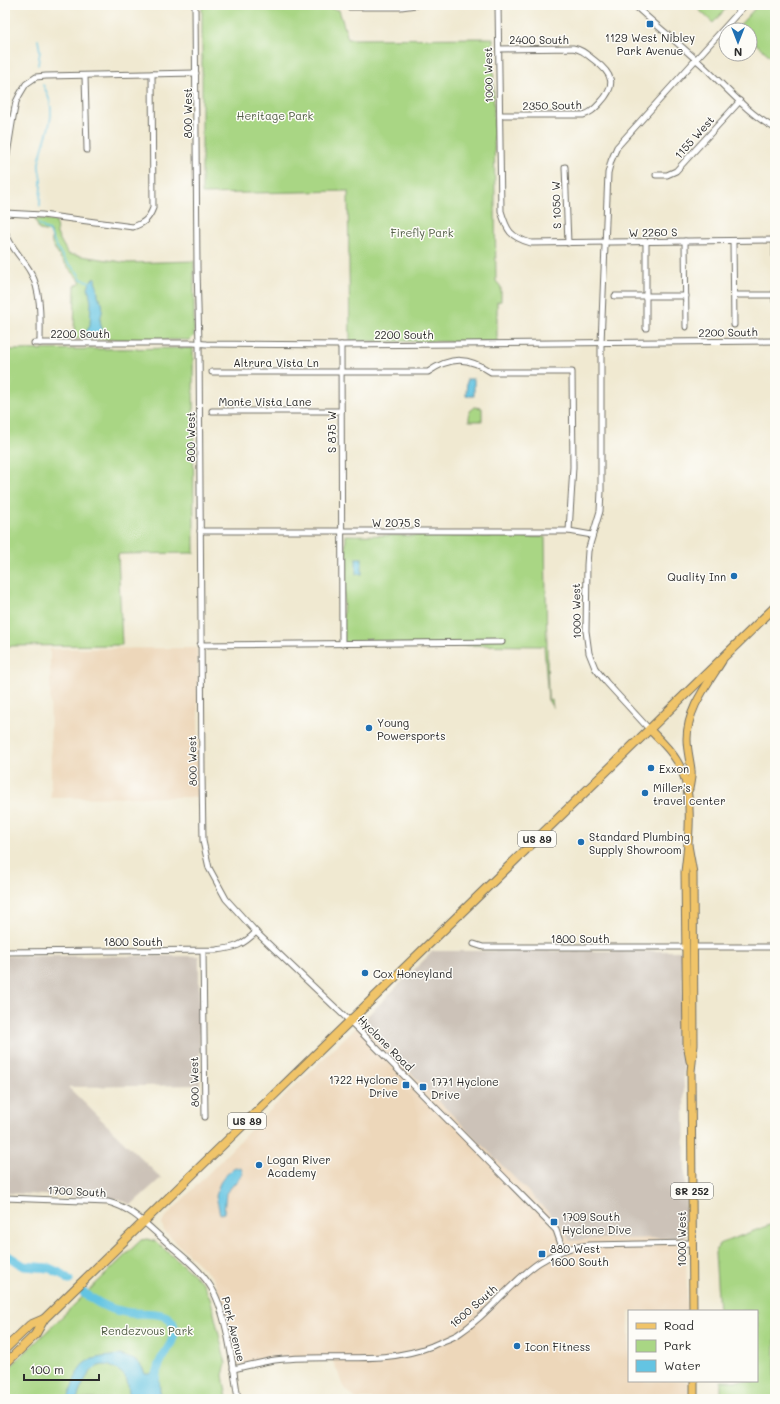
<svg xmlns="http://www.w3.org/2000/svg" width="780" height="1404" font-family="Mali,sans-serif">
<rect width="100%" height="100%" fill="#fdfcf7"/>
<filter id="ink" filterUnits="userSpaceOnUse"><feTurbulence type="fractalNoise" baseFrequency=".025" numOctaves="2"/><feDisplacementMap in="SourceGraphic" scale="8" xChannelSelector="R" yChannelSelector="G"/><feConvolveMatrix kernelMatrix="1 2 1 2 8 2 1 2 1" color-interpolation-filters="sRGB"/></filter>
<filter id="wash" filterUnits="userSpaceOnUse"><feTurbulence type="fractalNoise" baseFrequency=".012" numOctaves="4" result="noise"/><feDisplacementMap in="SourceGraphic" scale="16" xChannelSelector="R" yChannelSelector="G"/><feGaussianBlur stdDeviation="0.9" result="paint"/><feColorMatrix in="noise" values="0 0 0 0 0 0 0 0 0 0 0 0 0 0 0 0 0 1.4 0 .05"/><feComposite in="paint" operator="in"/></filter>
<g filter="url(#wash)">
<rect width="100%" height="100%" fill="#f0e9d1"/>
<!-- built -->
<g fill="#edd7ba">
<polygon points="197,648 199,797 51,798 50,649"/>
<polygon points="362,1021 402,1064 562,1226 570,1241 590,1239 686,1238 687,1311 629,1311 629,1381 688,1381 688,1399 356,1399 345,1388 330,1355 236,1365 219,1291 212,1277 164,1231 162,1224 164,1219 258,1122"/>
</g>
<!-- industrial -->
<g fill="#ccc2b8">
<polygon points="433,951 682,951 686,1238 590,1239 570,1241 562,1226 402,1064 362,1021"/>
<polygon points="5,956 199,956 200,1085 68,1087 161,1178 131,1205 119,1199 5,1193"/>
</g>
<!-- green -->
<g fill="#a9d684" stroke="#6a8058">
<polygon points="202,5 322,5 333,9 339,10 348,39 493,38 496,281 501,287 501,301 497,302 497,342 350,341 348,191 202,194"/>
<polygon points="694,5 729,5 713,23"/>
<polygon points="758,5 772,5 775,25 775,60 750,39 750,30 736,29"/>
<polygon points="35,218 56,221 57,234 68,254 128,263 194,261 194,336 190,340 74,339 75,286 81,282 61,259 52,244 51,232 39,230"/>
<polygon points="193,348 194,553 118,554 122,645 5,646 5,350"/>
<path d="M474 407 482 408V421H469C469 416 469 410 474 407Z"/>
<polygon points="346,535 545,537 548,700 552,700 553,708 548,700 544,646 342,644"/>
<polygon points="775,1223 775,1399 721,1399 721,1381 757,1381 757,1311 719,1311 715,1253 719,1244"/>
<polygon points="147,1239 155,1241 203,1283 211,1301 226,1364 223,1375 227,1399 5,1399 5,1372 141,1240"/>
</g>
<!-- water -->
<g fill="#64c4e2" stroke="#487886">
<path d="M95 277 96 278 95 282C98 287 97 289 98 294 98 298 101 300 102 303 105 315 96 316 103 331L102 335 89 336 85 334 86 332 90 326 91 302 88 288 90 282Z"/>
<polygon points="467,379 474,379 474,396 466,396"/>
<rect x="356" y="558" width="6" height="16"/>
<path d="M235 1168H241L243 1174 226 1193 224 1213 220 1214 216 1196C218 1191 218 1187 220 1183 224 1176 229 1172 235 1168Z"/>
<path d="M120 1355C133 1359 141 1361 145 1374H150L154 1371 159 1374 160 1392 165 1399H130C128 1393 129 1386 127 1381 125 1374 119 1371 114 1368 93 1356 82 1384 77 1399H68C81 1361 78 1359 120 1355Z"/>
</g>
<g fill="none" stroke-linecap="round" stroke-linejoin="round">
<!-- stream -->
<g stroke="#64c4e2" stroke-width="1.5">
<polyline points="38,65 40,51 38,40"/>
<path d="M40 206C40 197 41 189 41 181 41 175 38 168 39 163 44 133 61 116 43 85"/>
<path d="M39 224 44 228 49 230C53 240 58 250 64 259 71 267 77 269 81 279L90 282"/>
</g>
<!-- river -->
<g stroke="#64c4e2" stroke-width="9">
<polyline points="5,1254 24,1266 49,1268 62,1274 69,1280"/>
<path d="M84 1293C94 1300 104 1307 116 1310 121 1311 126 1313 131 1313 147 1314 176 1309 174 1333 174 1342 165 1352 161 1360 157 1368 155 1375 155 1384"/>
</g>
</g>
</g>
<g filter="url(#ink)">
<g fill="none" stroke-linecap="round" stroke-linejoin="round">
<!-- minor casing -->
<g stroke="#706e65" stroke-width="7">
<g id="minor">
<polyline points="195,5 197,268 199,344 202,773 203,841 209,868 226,899 256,932 359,1030 556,1230 563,1250"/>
<polyline points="333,5 350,7 401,7 416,5"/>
<path d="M498 5 501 211C507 231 510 237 531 243L775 240"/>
<path d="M634 5C656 25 679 44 701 64 722 83 750 116 775 128"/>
<path d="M499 49 573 48C583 50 586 54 594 60 613 74 617 85 600 103 594 109 591 113 583 115H500"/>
<polyline points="85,76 87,150"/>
<polyline points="5,167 13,117 16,102 20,94 26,84 36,77 46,76 196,73"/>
<polyline points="565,167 568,243"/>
<polyline points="656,175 667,175 676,171 740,101"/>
<path d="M5 213 42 215 133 227C144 223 149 219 153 208L152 74"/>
<path d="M5 231C10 248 23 258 31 273 42 293 40 321 40 343"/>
<polyline points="775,240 775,301"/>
<polyline points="685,241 686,327"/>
<polyline points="733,241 734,325"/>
<polyline points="646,242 646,328"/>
<polyline points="734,295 775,295"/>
<polyline points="615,296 686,296"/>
<polyline points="34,343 193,343 206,344 341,345 775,341"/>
<polyline points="341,345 342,644"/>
<path d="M212 372H428C452 356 468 357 491 372H572L573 467 569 531"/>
<polyline points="212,411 341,411"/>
<polyline points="200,531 569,531 592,535"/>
<polyline points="200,645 502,642"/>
<polyline points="649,729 606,682 595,668 589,653 586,631 587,565 588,551 600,511 601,491 601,343 608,173 611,161 617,147 745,5"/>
<polyline points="474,944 483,947 686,947"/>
<polyline points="694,947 775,947"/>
<polyline points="203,951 205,1117"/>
<path d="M5 952 216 950C235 948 243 945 256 932"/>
<path d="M5 1198 108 1202C130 1207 146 1224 163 1239 178 1253 197 1266 209 1284 227 1310 233 1367 238 1399"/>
<path d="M233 1369C247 1366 261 1362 275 1360 327 1353 382 1366 432 1346 440 1342 449 1339 457 1335 506 1303 525 1251 589 1245L692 1243"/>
</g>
</g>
<!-- major casing -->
<g stroke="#706e65" stroke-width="9">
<g id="major">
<path d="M649 729C659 739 670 749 677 761 695 790 689 839 685 872L687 1044 690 1061"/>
<path d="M689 789C690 783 692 776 691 770 690 760 687 750 687 739 687 709 707 685 722 661"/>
<polyline points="688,845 693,873 694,1045 691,1071 693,1311"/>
<polyline points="694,1381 694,1399"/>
</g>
</g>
<!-- highway casing -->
<g stroke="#706e65" stroke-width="10">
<g id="highway">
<polyline points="5,1349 30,1325 44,1319"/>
<polyline points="5,1364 35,1335 44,1319 775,607"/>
</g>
</g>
<!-- minor -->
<use href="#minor" stroke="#fff" stroke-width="5"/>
<!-- major -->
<use href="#major" stroke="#f0c469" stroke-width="7"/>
<!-- highway -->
<use href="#highway" stroke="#f0c469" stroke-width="8"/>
</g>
</g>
<!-- markers -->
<g fill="#1f6fb2" stroke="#fdfcf7" stroke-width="1.5">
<rect x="646" y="20" width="8" height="8" rx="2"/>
<circle cx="734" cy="576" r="4"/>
<circle cx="369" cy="728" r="4"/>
<circle cx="651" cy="768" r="4"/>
<circle cx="645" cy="793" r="4"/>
<circle cx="581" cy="842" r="4"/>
<circle cx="365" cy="973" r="4"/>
<rect x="402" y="1081" width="8" height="8" rx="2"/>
<rect x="419" y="1083" width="8" height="8" rx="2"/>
<circle cx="259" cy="1165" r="4"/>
<rect x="550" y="1218" width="8" height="8" rx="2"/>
<rect x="538" y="1250" width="8" height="8" rx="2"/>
<circle cx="517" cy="1346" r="4"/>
</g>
<g text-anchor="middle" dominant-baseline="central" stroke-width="3" stroke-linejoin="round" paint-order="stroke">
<!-- shield labels -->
<g fill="#fdfcf7" stroke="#6a6a68" stroke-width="1">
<rect x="518" y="831" width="38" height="16" rx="3"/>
<rect x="228" y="1113" width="38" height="16" rx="3"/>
<rect x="671" y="1183" width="42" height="16" rx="3"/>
</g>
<g font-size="10" font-weight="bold" fill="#2b2b2b">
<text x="537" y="839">US 89</text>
<text x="247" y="1121">US 89</text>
<text x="692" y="1191">SR 252</text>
</g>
<!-- poi labels -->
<g font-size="11" fill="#2b2b2b" stroke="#fdfcf7" text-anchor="start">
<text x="650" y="37" text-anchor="middle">1129 West Nibley<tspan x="650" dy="13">Park Avenue</tspan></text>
<text x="726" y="576" text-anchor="end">Quality Inn</text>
<text x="377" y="722">Young<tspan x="377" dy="13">Powersports</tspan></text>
<text x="659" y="768">Exxon</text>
<text x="653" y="787">Miller's<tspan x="653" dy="13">travel center</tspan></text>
<text x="589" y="836">Standard Plumbing<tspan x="589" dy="13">Supply Showroom</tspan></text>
<text x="373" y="973">Cox Honeyland</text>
<text x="398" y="1079" text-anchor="end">1722 Hyclone<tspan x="398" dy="13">Drive</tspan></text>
<text x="431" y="1081">1771 Hyclone<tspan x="431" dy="13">Drive</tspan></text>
<text x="267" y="1159">Logan River<tspan x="267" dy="13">Academy</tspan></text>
<text x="562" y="1216">1709 South<tspan x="562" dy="13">Hyclone Dive</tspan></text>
<text x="550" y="1248">880 West<tspan x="550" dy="13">1600 South</tspan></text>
<text x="525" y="1346">Icon Fitness</text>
</g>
<!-- street labels -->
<g font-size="11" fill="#2b2b2b" stroke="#fdfcf7">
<text x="539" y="39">2400 South</text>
<text transform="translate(488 75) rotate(-91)">1000 West</text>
<text transform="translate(552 105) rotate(-1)">2350 South</text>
<text transform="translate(187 113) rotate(-90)">800 West</text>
<text transform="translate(694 137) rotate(-48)">1155 West</text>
<text transform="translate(556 205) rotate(-92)">S 1050 W</text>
<text transform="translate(653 232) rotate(-1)">W 2260 S</text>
<text transform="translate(728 332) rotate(-1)">2200 South</text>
<text x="80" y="333">2200 South</text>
<text x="404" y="334">2200 South</text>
<text x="276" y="362">Altrura Vista Ln</text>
<text x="265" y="401">Monte Vista Lane</text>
<text transform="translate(331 432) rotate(-90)">S 875 W</text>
<text transform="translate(190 437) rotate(-90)">800 West</text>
<text x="396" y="522">W 2075 S</text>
<text transform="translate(576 611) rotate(-91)">1000 West</text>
<text transform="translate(192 761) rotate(-91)">800 West</text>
<text x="580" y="938">1800 South</text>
<text x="133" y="941">1800 South</text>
<text transform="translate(386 1043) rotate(45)">Hyclone Road</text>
<text transform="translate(194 1082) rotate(-91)">800 West</text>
<text transform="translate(77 1191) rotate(3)">1700 South</text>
<text transform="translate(681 1239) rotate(-90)">1000 West</text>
<text transform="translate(473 1306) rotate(-41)">1600 South</text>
<text transform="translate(234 1329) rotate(76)">Park Avenue</text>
</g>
<!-- park labels -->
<g font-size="11" fill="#515e46" stroke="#fdfcf7">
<text x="275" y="115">Heritage Park</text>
<text x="422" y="232">Firefly Park</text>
<text x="147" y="1330">Rendezvous Park</text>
</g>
</g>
<!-- margin -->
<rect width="780" height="1404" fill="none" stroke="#fdfcf7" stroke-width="20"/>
<!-- legend -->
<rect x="628" y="1310" width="130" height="72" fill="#fdfcf7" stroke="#a9a8a5"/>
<rect x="636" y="1323" width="20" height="6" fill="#f0c469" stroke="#a9a8a5"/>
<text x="664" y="1330" font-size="12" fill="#2b2b2b">Road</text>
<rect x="636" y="1340" width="20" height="12" fill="#a9d684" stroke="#a9a8a5"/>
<text x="664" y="1350" font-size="12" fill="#2b2b2b">Park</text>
<rect x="636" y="1360" width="20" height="12" fill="#64c4e2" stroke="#a9a8a5"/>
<text x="664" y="1370" font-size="12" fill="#2b2b2b">Water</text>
<!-- north arrow -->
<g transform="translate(738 42) rotate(180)"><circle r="19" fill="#fdfcf7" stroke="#a9a8a5"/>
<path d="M0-3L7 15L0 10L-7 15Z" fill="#1f6fb2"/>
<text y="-6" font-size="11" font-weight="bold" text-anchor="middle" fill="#2b2b2b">N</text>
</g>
<!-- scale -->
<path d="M24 1374v6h75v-6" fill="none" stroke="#2b2b2b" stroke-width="2"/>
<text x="30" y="1374" font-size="12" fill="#2b2b2b" stroke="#fdfcf7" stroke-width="3" paint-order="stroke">100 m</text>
</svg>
